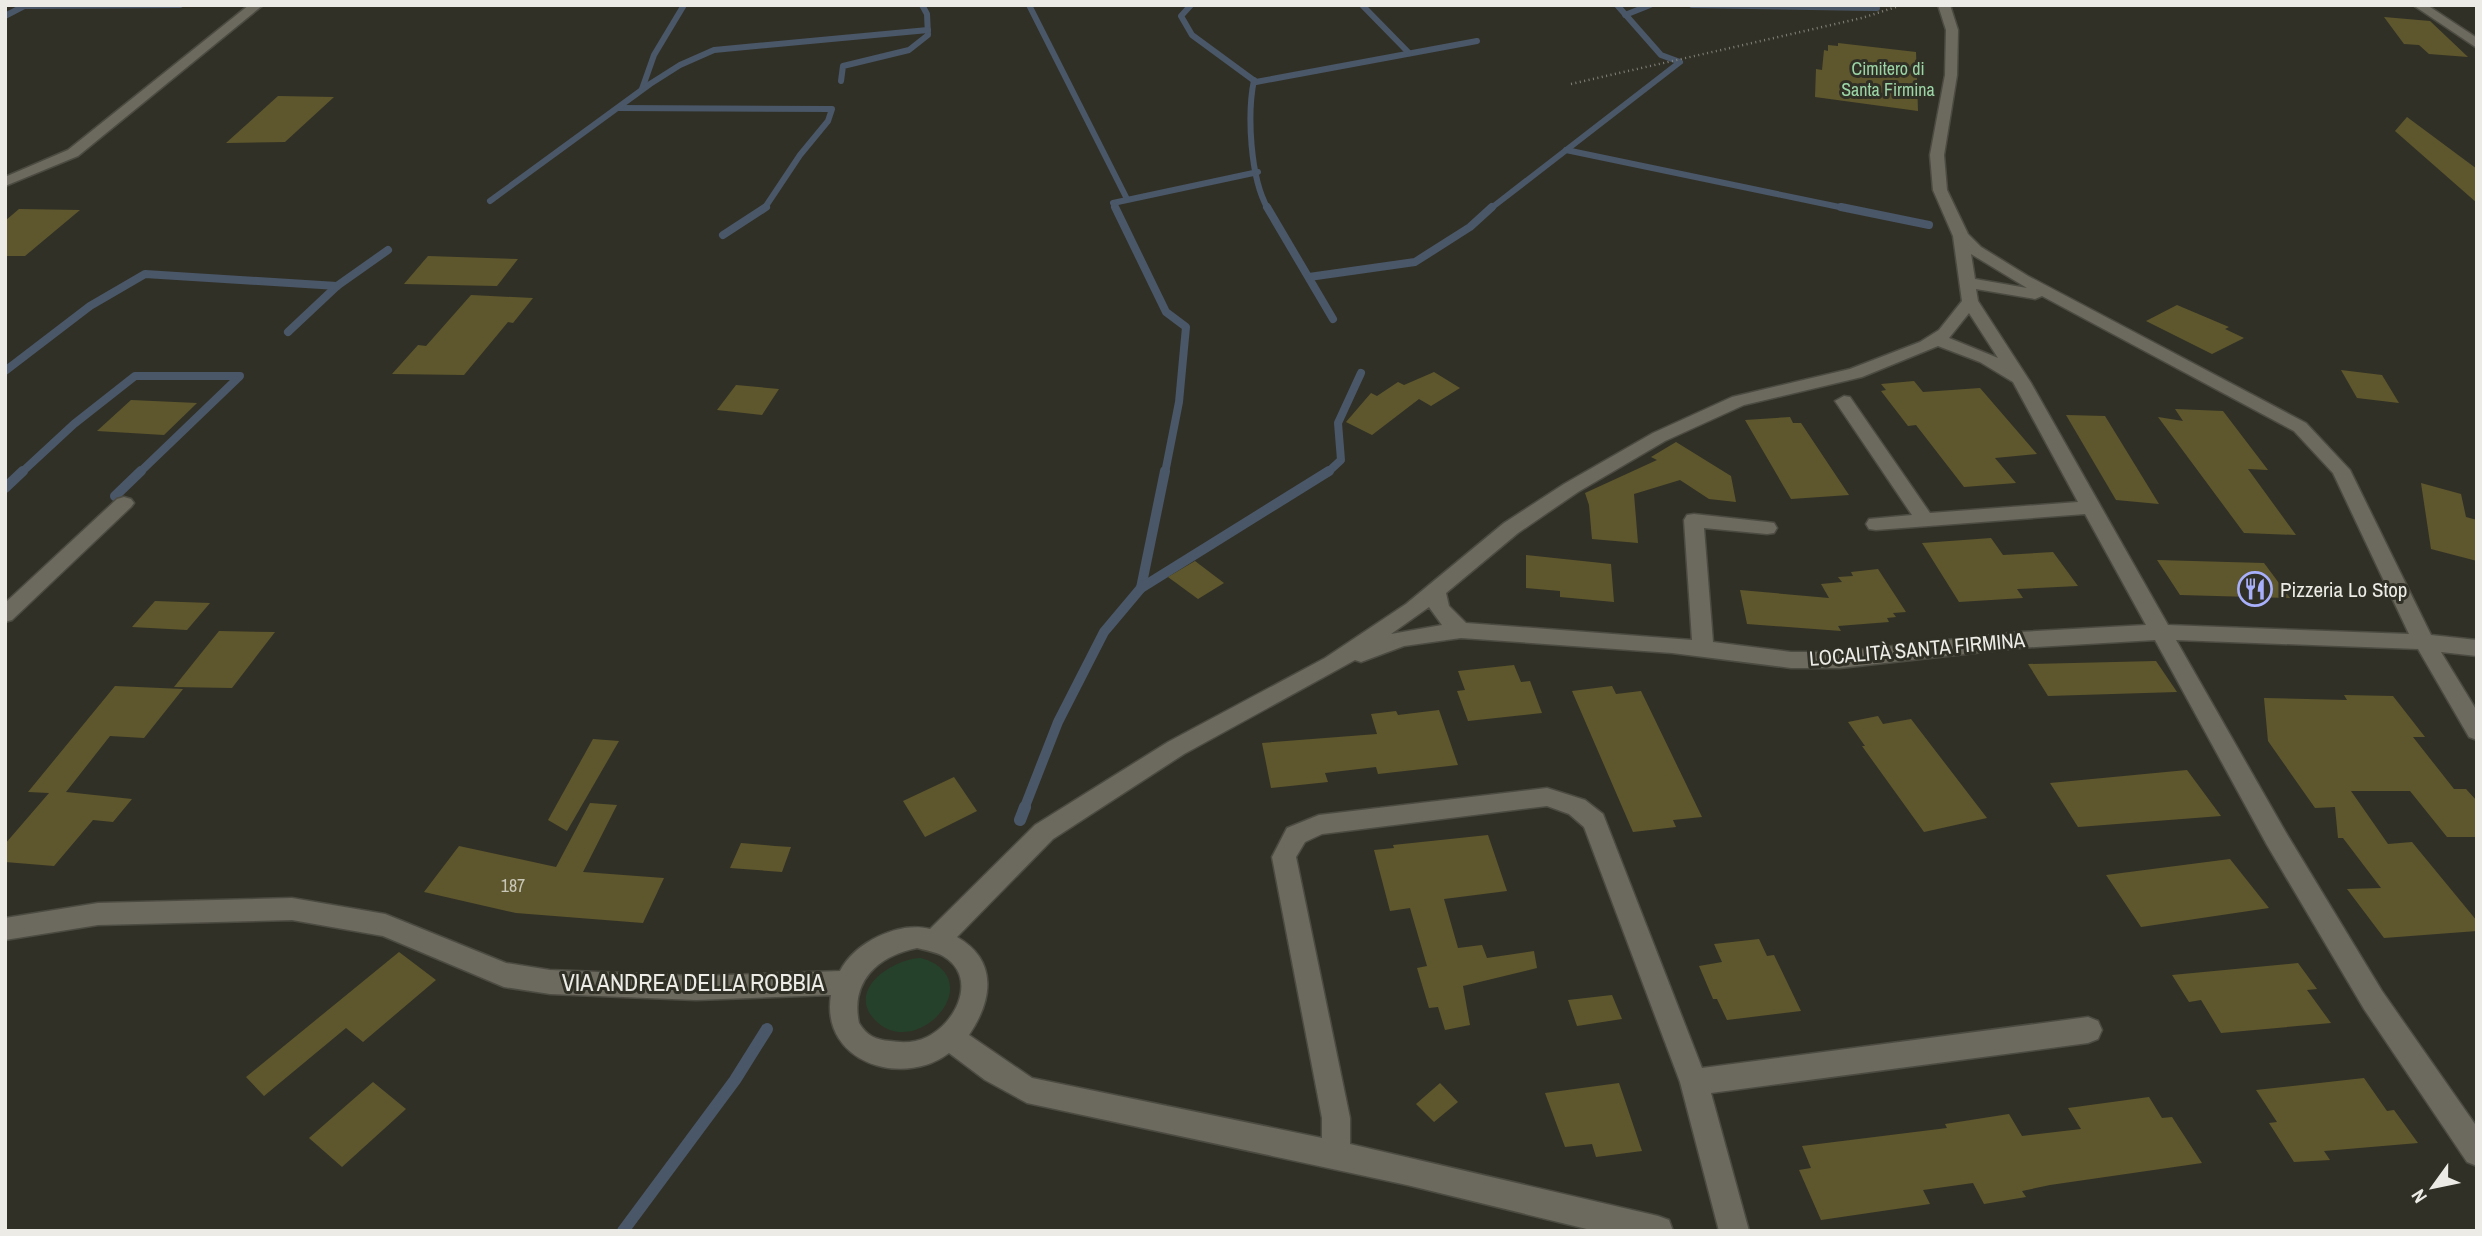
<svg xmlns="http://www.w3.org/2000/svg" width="2482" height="1236" font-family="'Archivo Narrow',sans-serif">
<rect width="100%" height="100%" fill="#313026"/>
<!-- green -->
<path fill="#25412b" d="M921 958C992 979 916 1063 875 1020 846 990 892 959 921 958Z"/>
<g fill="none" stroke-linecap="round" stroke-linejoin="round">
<!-- stream-far3 -->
<g stroke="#4a5768" stroke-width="6">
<polyline points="1029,5 1127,199"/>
<polyline points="1191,5 1181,16 1192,35 1256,82 1477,41"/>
<polyline points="1362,5 1409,53"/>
<polyline points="1692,5 1877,8"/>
<polyline points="24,6 180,5"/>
<polyline points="1625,15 1650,5"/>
<polyline points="5,16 26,5"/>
<path d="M1254 80C1247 114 1250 178 1268 209"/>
<polyline points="841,81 843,66 909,50 928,35 927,14 922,5"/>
<polyline points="642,89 654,55 684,5"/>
<polyline points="618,108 832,109 828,121 800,155 764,209"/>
<polyline points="1566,150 1849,209"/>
<polyline points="490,201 650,84 680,65 714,50 928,30"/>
<polyline points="1116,209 1113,203 1258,172"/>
<polyline points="1490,209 1680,62 1661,55 1617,5"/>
</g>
<!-- stream-far2 -->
<g stroke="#4a5768" stroke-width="8">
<polyline points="1115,207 1166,312 1186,327 1179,402 1165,473"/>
<polyline points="1267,207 1333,319"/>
<polyline points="1841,207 1929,225"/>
<polyline points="723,235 766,207"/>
<polyline points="1309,277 1415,262 1470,227 1492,207"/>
<polyline points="288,332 337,286 388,250"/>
<polyline points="5,371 90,306 145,274 337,286"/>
<polyline points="21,473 74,424 135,376 240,376 139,473"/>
<polyline points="1327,473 1341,460 1338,423 1361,373"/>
</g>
<!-- stream-far1 -->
<g stroke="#4a5768" stroke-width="10">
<polyline points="5,488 23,471"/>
<polyline points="115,496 141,471"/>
<polyline points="1141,588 1165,471"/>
<polyline points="1024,809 1058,722 1104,632 1141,588 1329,471"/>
</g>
<!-- stream -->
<g stroke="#4a5768" stroke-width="12">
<polyline points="1020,820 1025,807"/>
<polyline points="623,1231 735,1080 767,1029"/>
</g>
</g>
<!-- building -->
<g fill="#5e572d">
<polygon points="2384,17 2430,21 2468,57 2429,54 2419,45 2404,44"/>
<polygon points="1838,43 1916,52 1918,111 1815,97 1816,69 1822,70 1824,50 1828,51 1828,45 1838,46"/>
<polygon points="278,96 334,97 285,142 226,143"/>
<polygon points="2407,117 2477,169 2477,203 2395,131"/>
<polygon points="19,209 80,210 25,256 5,256 5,221"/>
<polygon points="428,256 518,259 497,286 404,284"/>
<polygon points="471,295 533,298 513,323 508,322 464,375 392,374 418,345 426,346"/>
<polygon points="2177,305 2229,327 2225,329 2244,338 2212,354 2146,321"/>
<polygon points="2341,370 2382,375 2399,403 2357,398"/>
<polygon points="1434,372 1460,388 1431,406 1419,399 1372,435 1346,422 1371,393 1377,396 1398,382 1404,385"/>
<polygon points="1914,381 1923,392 1980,388 2037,454 1995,458 2016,483 1964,487 1916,425 1908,426 1881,391 1886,390 1881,384"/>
<polygon points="736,385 779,389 762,415 717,410"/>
<polygon points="131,400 197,403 164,435 97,431"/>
<polygon points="2175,409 2223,411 2268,470 2248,469 2296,535 2244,533 2158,417 2183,421"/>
<polygon points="2066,415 2105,416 2159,504 2116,500"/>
<polygon points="1790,417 1793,423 1801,423 1849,495 1791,499 1745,420"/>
<polygon points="1676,442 1731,476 1736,502 1709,499 1680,480 1634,494 1638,543 1592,539 1589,505 1585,493 1657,460 1651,457"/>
<polygon points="2421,483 2461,494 2466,517 2477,520 2477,561 2431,549"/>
<polygon points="1991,538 2003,555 2053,552 2078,586 2017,589 2023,598 1959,602 1922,543"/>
<polygon points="1526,555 1611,564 1614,602 1560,597 1560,591 1526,588"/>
<polygon points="2157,560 2264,563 2290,598 2180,595"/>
<polygon points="1195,561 1224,583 1198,599 1168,577"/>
<polygon points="1878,569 1906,612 1893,613 1896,617 1887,618 1889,622 1838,626 1841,631 1747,624 1740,590 1829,598 1821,584 1842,582 1838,577 1853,576 1851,572"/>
<polygon points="155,601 210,603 187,630 132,627"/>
<polygon points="219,631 275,632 232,688 174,687"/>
<polygon points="2156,661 2177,692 2048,696 2028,664"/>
<polygon points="1514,665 1521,682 1530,681 1542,713 1468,721 1457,691 1465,690 1458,671"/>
<polygon points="115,686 183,689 144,738 110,736 66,792 132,799 113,822 93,820 54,866 5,862 5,844 49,793 28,792"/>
<polygon points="1612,686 1616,694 1641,691 1702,817 1673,820 1676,827 1633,832 1572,691"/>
<polygon points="2344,695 2393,696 2425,737 2413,737 2454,789 2466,789 2477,801 2477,837 2447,837 2410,791 2351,791 2388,844 2412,842 2477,921 2477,931 2384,938 2347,889 2381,888 2343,838 2338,838 2335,807 2315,808 2268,741 2264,698 2347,700"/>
<polygon points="1439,710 1458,765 1378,774 1376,767 1325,773 1328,782 1271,788 1262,743 1377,734 1371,714 1396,711 1398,715"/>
<polygon points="1878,716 1883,724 1911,719 1987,818 1924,832 1862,746 1865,746 1848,722"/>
<polygon points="593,739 619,741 567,831 548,820"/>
<polygon points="2187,770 2221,816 2078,827 2050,783"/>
<polygon points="954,777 977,811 925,837 903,801"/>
<polygon points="590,803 617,805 583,872 664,878 643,923 516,913 424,892 459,846 556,867"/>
<polygon points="1488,835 1507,891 1444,899 1458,948 1482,945 1487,958 1534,951 1537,968 1463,986 1470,1025 1445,1030 1438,1007 1429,1008 1417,968 1427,966 1410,908 1390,911 1374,850 1394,848 1393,845"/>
<polygon points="741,843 775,846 791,847 782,872 730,868"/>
<polygon points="2230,859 2269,908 2141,927 2106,875"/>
<polygon points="1759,939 1767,956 1774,955 1801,1011 1727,1020 1717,999 1713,999 1699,966 1722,962 1714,944"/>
<polygon points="399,952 436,980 363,1042 346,1028 264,1096 246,1077"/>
<polygon points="2298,963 2317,989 2307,990 2331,1023 2221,1033 2201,1000 2189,1002 2172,975"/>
<polygon points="1612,995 1622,1019 1577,1026 1568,1000"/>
<polygon points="2364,1078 2387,1111 2394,1110 2418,1143 2324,1151 2330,1160 2294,1162 2269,1123 2277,1122 2256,1090"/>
<polygon points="373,1082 406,1109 342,1167 309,1138"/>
<polygon points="1440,1083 1458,1102 1434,1122 1416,1104"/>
<polygon points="1619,1083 1642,1151 1596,1157 1592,1144 1565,1147 1545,1093"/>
<polygon points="2149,1097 2162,1118 2172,1117 2202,1163 2050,1185 2022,1191 2026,1197 1984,1204 1973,1183 1923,1190 1930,1204 1821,1220 1799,1170 1811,1168 1802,1146 1947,1128 1945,1124 2009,1114 2022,1136 2081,1129 2068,1108"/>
</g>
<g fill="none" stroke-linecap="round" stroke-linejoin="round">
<!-- minor casing -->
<g stroke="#4c4b42" stroke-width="3">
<g id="minor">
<polygon points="249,5 263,5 78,156 5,186 5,177 68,150"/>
<path d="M1938 5H1950L1958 30 1957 75 1944 155 1947 190 1968 234 1981 247 2028 276 2306 423 2350 470 2431 635 2477 640V656L2441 652 2477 711V740L2469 737 2418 649 2176 640 2285 831 2382 991 2477 1127V1166L2467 1162 2364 1009 2267 845 2155 640 2019 648 1840 668H1791L1672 653 1461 638 1404 646 1361 662 1355 660 1184 754 1053 839 957 937C999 961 992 1001 969 1035L1032 1078 1322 1138V1118L1272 857 1287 828 1319 815 1547 788 1585 800 1603 814 1702 1068 2088 1017 2098 1021 2102 1030 2098 1039 2088 1043 1711 1093 1749 1231H1719L1680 1082 1584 827 1569 814 1547 806 1322 834 1305 842 1296 857 1350 1118V1144L1658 1216 1669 1220 1673 1231H1595L1407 1185 1027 1103 985 1080 949 1053C903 1088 820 1063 831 995L696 1000 550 994 504 987 383 936 292 920 98 925 5 940V918L98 903 292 898 385 914 506 963 550 970 696 976 840 971C855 942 899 921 930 929L1035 825 1168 742 1325 658 1406 604 1504 523 1564 484 1653 433 1732 397 1850 369 1920 342 1939 330 1962 301 1953 236 1933 190 1930 155 1945 75 1946 30ZM1971 254 2027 288 1975 279ZM1976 289 2035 299 2042 296 2294 431 2333 473 2409 634 2168 625 2031 383 1978 301ZM1969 313 1998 358 1949 338ZM1938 346 1980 362 2013 382 2078 502 1930 513 1850 397 1844 396 1835 401 1912 515 1869 519 1866 524 1869 529 1876 530 2085 514 2146 625 2019 632 1840 652H1791L1713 642 1704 528 1767 534 1774 533 1777 528 1774 523 1767 522 1694 514 1687 515 1684 520 1692 640 1466 623 1449 606 1446 593 1518 533 1578 492 1665 441 1744 405 1862 377ZM1429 607 1442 625 1391 634ZM917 948C925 950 936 952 943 956 979 977 956 1023 927 1037 915 1043 902 1043 890 1041 876 1040 867 1036 859 1023 850 981 878 956 917 948Z"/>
<polygon points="2413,5 2427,5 2477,38 2477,48"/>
<polygon points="124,497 131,499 134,503 131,507 12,620 5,622 5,603 117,499"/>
</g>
</g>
<!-- path -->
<polyline stroke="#84837b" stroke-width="2.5" stroke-dasharray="1 3.5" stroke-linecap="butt" points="1571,84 1862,18 1902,5"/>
<!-- minor -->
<use href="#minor" fill="#6c6a5f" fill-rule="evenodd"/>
</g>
<!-- icons -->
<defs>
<g id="restaurant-ring" transform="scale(1.75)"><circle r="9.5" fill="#313026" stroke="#a8b0fc" stroke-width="1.5"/><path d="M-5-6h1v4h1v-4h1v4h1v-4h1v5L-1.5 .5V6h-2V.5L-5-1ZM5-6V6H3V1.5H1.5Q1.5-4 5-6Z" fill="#a8b0fc"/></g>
</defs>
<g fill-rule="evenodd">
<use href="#restaurant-ring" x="2255" y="589"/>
</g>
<g text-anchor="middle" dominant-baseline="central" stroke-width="6" stroke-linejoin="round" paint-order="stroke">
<!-- far-park labels -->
<g font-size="18" fill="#9bd6a6" stroke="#313026">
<text x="1888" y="68">Cimitero di<tspan x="1888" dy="21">Santa Firmina</tspan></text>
</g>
<!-- number labels -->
<g font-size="18" fill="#c8c6b7">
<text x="513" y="885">187</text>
</g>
<!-- poi labels -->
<g font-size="21" fill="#ecebe5" stroke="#313026" text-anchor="start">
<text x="2280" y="589">Pizzeria Lo Stop</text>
</g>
<!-- street labels -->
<g font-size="21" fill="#ecebe5" stroke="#313026">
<text transform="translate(1917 649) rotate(-5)">LOCALITÀ SANTA FIRMINA</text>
</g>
<!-- near-street labels -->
<g font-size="24" fill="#ecebe5" stroke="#313026">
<text x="693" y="982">VIA ANDREA DELLA ROBBIA</text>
</g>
</g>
<!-- border -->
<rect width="2482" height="1236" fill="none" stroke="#ecebe5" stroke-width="14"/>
<!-- north arrow -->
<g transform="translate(2433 1187) rotate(237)" stroke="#313026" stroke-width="5" paint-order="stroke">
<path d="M0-5L12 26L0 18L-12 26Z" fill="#ecebe5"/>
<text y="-10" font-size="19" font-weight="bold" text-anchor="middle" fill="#ecebe5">N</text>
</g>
</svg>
